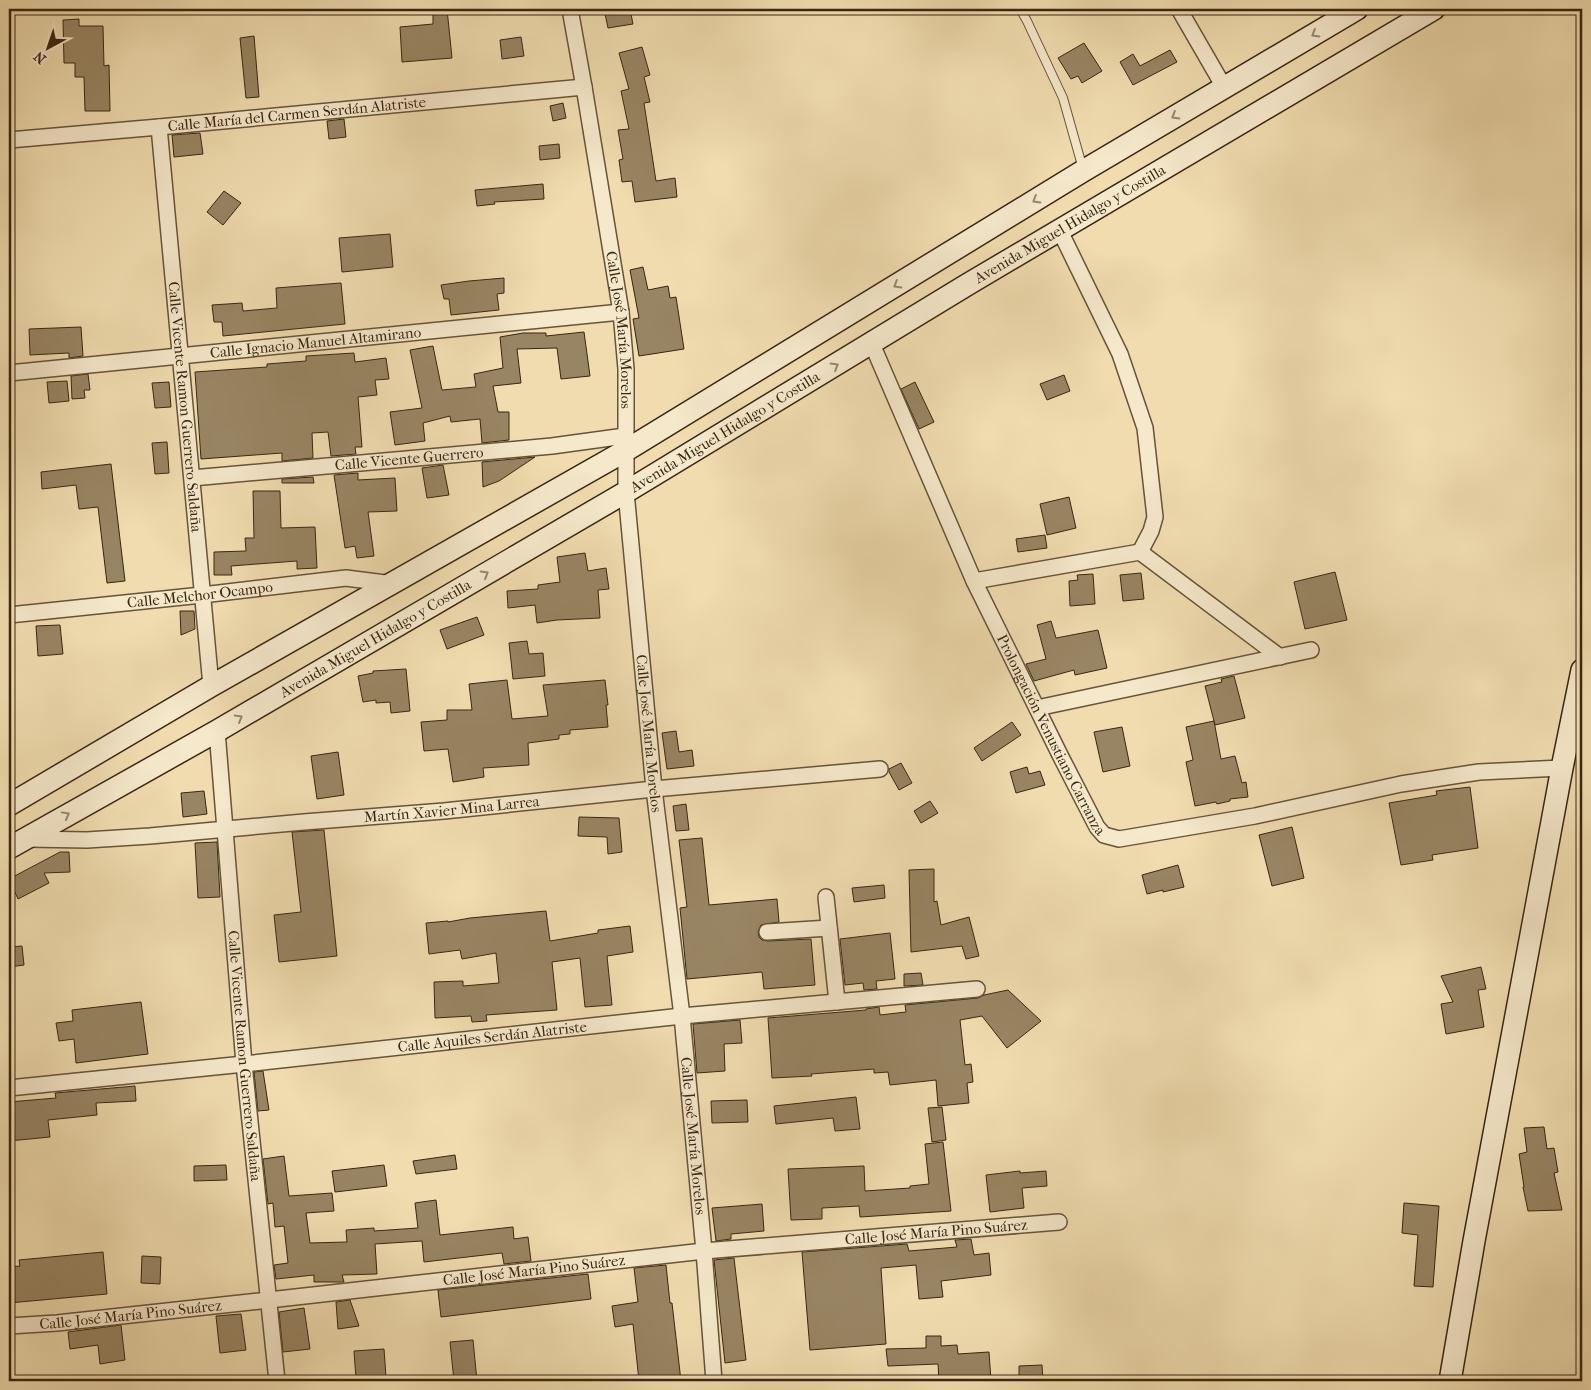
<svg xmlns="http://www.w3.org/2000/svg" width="1591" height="1390" font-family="'IM FELL French Canon',serif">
<rect width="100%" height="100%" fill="#f0dcaf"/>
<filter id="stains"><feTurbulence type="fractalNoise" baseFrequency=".004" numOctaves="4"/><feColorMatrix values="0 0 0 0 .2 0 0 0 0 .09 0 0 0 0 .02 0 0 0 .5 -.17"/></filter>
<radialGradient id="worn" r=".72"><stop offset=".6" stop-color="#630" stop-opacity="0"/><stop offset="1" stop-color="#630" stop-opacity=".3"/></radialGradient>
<!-- building -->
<g fill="#988563" stroke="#392611">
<polygon points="433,9 447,9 452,58 402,62 400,27 433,24"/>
<polygon points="604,9 630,9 633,24 608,28"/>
<polygon points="79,19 79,26 103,26 104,66 109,65 110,111 85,111 84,77 75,77 75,63 64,63 63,20"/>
<polygon points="254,36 259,97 246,98 240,38"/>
<polygon points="521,37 524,56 502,59 500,40"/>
<polygon points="1084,43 1102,71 1082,83 1078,76 1071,79 1058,58"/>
<polygon points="642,47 650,75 644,77 650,102 644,103 656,181 675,178 677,197 635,202 632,181 622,182 619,160 623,159 618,130 629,129 621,91 629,89 619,53"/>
<polygon points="1170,50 1177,62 1133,85 1120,62 1133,54 1140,66"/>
<polygon points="563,103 566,118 553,121 550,106"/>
<polygon points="344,119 346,137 329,139 327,121"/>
<polygon points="200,133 203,154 174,157 172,135"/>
<polygon points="559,144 560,158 540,160 539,146"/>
<polygon points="543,184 544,199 494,202 495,204 477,206 475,190"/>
<polygon points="224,191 241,203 223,225 207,212"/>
<polygon points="390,234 393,267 342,272 339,238"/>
<polygon points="643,267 648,290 668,286 670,298 676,297 684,349 639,356 633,319 639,318 630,270"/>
<polygon points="504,278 504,293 497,294 499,310 451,315 449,299 444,299 441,285 469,281"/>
<polygon points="341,283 345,324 223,336 222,322 214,322 212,305 242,303 243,311 277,308 276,288"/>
<polygon points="81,327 83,356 69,358 69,353 30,355 29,329"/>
<polygon points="584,332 590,376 561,379 557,348 517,349 521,383 493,386 498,412 509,412 509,440 482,443 480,419 451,422 450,416 423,423 425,441 395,445 390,412 422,408 410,350 433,346 442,390 476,387 474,374 503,368 500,337 523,333 546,333 546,336"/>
<polygon points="354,353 355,362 386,358 389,379 375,380 377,395 358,397 362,447 355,447 356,454 331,456 328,432 312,433 313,458 282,461 282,453 201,459 195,372 267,367 267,364 306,361 306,356"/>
<polygon points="88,374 90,390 84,390 85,398 72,399 71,376"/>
<polygon points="1064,375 1070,391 1047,400 1040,384"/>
<polygon points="67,381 69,401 49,403 47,382"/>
<polygon points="169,382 171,407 155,408 152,383"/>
<polygon points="915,382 934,422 919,429 901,389"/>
<polygon points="167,442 169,473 155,474 152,443"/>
<polygon points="535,457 499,481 483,487 482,462"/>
<polygon points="111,464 125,581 107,583 98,507 79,509 76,485 42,489 41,472"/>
<polygon points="443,465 449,495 427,498 422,468"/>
<polygon points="358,473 358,480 395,478 397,511 368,512 374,556 357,558 355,546 345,548 334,475"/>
<polygon points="313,477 314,483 282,483 282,479"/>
<polygon points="253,491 280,491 281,528 315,527 317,568 297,569 297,561 231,566 232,575 214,575 214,552 246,551 245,538 254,538"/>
<polygon points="1069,497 1076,528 1047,535 1040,504"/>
<polygon points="1045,535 1047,548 1018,552 1016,539"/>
<polygon points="585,553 588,571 606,568 609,589 598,590 600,618 557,620 537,623 535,605 508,608 507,591 538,589 538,585 560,582 557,557"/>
<polygon points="1335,572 1347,620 1305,629 1294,582"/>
<polygon points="1141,573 1144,599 1123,601 1120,575"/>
<polygon points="1093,574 1095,604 1070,606 1069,581 1078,580 1077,575"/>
<polygon points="180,611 194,611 195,629 181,635"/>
<polygon points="477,617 484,635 447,649 440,630"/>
<polygon points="1051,621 1056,638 1098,630 1107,668 1075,675 1074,670 1034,681 1026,664 1046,659 1037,625"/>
<polygon points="60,625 63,654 38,656 36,626"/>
<polygon points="527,641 529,654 543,653 545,676 513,679 509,643"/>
<polygon points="406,669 410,711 391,713 390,702 376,703 376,700 363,702 358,676 373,673 373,671"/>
<polygon points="1234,676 1245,718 1215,725 1205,686 1222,682 1221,679"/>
<polygon points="507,680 512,719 548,716 543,685 605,680 608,705 606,705 608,727 570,730 570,734 559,735 559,739 528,743 529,765 483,768 484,777 453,782 448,749 424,751 421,722 447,720 447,710 472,710 469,684"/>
<polygon points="1214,721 1221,759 1235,756 1242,783 1246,782 1248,797 1230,799 1230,801 1217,804 1216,802 1195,806 1186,762 1193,760 1186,727"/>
<polygon points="1012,722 1021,735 982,761 974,748"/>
<polygon points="1122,727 1130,766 1103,772 1094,732"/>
<polygon points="676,731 679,752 692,750 694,766 667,769 662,733"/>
<polygon points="338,752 344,795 317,799 311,756"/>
<polygon points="901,763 912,783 899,790 889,772 889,769"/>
<polygon points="1027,767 1029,774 1040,771 1045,785 1016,793 1010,772"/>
<polygon points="1470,787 1478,848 1432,855 1433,860 1401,865 1389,803 1437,795 1436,791"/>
<polygon points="204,791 207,814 183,817 181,793"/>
<polygon points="930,801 938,813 921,823 914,811"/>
<polygon points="686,804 689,830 676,831 673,806"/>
<polygon points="579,817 619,818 622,852 608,854 607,837 578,836"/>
<polygon points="1292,827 1304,878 1272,886 1259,835"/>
<polygon points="324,830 337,956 279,962 274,915 301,912 292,832"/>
<polygon points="702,838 709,905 777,899 779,922 761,925 758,932 759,937 762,940 768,941 811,939 815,985 764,989 762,972 687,979 680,908 687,907 679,840"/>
<polygon points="217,842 220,897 198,898 195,843"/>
<polygon points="60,852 69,852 70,872 44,873 49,883 18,899 9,879"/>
<polygon points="1178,865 1184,887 1163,892 1163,890 1147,894 1142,875"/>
<polygon points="934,869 934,902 937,901 941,925 969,917 979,956 966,959 962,946 911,952 909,870"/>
<polygon points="884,885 885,898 854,902 852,888"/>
<polygon points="546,911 550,941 598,933 598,930 630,926 633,952 607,956 612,1005 585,1007 580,958 552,962 557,1010 486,1015 487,1021 472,1022 471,1016 435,1018 434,982 463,981 463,986 499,983 496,953 462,959 460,950 429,954 426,923 448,921 448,922 470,918"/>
<polygon points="890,933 895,979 876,981 877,989 864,990 863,983 845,985 840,939"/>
<polygon points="22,946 24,965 9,967 9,947"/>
<polygon points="1481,967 1486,989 1478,990 1484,1027 1446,1034 1441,1004 1453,1002 1441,976"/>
<polygon points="921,973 923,985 904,986 904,974"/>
<polygon points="1008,990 1041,1021 1007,1048 982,1016 960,1020 965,1065 971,1064 973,1082 967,1083 969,1103 938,1106 936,1080 890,1085 888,1072 874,1073 874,1069 811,1074 812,1076 772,1078 768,1018 866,1010 866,1009 879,1007 880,1015 906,1012 905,1005 978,998 984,995"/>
<polygon points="141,1002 148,1054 76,1063 74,1039 59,1041 56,1023 73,1021 72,1010"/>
<polygon points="740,1020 742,1043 724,1044 725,1071 697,1073 693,1024"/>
<polygon points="263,1071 269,1110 258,1111 254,1072"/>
<polygon points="135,1086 136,1101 96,1103 97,1115 48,1120 50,1137 9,1141 9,1102 56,1098 55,1093"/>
<polygon points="856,1097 860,1129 835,1131 833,1118 776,1124 774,1106"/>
<polygon points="747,1100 748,1122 712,1123 711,1101"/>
<polygon points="942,1107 946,1140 932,1142 928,1108"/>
<polygon points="1544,1127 1547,1149 1554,1148 1558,1172 1554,1173 1562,1210 1528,1211 1523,1187 1524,1187 1519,1154 1527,1152 1524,1128"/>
<polygon points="943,1142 951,1211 860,1217 859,1206 822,1208 822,1219 791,1220 788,1169 864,1166 865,1191 910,1188 910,1186 929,1184 925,1144"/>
<polygon points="455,1155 457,1169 416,1174 413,1161"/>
<polygon points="284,1156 289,1196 332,1193 334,1211 306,1213 310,1243 347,1242 346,1230 374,1228 374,1231 418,1228 415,1203 436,1200 440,1235 513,1227 514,1239 528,1237 531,1261 504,1264 502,1253 424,1262 422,1241 375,1244 377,1274 342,1275 344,1282 314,1282 314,1275 276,1279 274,1265 288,1263 284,1226 275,1227 273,1203 268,1204 263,1159"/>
<polygon points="226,1165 227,1180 194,1181 194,1166"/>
<polygon points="384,1165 387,1186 335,1192 332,1171"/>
<polygon points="1020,1171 1020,1173 1046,1171 1047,1186 1022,1188 1024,1208 990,1212 986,1175"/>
<polygon points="1404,1203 1439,1206 1433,1287 1414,1286 1418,1235 1402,1233"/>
<polygon points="762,1204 764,1231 731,1234 731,1239 716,1241 712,1208"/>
<polygon points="971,1239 974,1255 989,1253 991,1275 941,1281 943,1297 919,1299 916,1265 881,1268 886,1344 810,1350 802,1252 907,1244 909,1251 957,1247 955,1240"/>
<polygon points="103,1252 107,1294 9,1303 9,1267 20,1266 19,1260"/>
<polygon points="142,1256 161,1257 160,1284 141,1283"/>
<polygon points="734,1258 746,1360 725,1363 714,1260"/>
<polygon points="666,1265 670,1303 672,1303 681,1381 639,1381 633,1324 615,1327 612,1306 638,1302 634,1268"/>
<polygon points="588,1274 591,1299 441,1317 438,1290"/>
<polygon points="350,1300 359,1326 338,1329 336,1302"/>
<polygon points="304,1308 310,1349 283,1352 279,1312"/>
<polygon points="241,1314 246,1350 220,1353 216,1316"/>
<polygon points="121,1325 125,1360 100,1364 98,1345 70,1349 68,1332"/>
<polygon points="926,1336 941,1336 941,1346 957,1345 958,1354 989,1352 991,1381 939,1381 938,1364 888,1366 886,1349 926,1348"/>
<polygon points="473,1340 477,1381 454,1381 450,1342"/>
<polygon points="384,1349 386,1377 356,1379 354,1351"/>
<polygon points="1042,1365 1043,1381 1019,1381 1019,1366"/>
</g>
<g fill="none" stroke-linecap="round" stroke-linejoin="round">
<!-- lane casing -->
<g stroke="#675438" stroke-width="10">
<polyline id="lane" points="1020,9 1027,21 1063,98 1083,169"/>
</g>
<!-- street casing -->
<g stroke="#675438" stroke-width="18">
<g id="street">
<path id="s1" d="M570 9 584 87 621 312 626 369V492L654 789 682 1016 704 1251 714 1381"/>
<polyline points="1179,9 1224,87"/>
<path id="s2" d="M159 127 211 686"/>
<path id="s3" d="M9 140 159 127 584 87"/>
<polyline points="1060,231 1120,354 1145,428 1155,517 1151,531 1140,552"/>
<path id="s4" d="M872 344 974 581 1061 757 1097 827 1104 835 1119 839 1255 816 1401 784 1479 772 1562 768"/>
<path id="s5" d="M9 373 621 312"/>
<path id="s6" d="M192 478 552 446 625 436"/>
<polyline points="974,581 1140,552 1280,657"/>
<path id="s7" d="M9 615 202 595 346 578 393 584"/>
<polyline points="1037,708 1311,650"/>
<path id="s8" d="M217 731 244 1064 277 1381"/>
<path id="s9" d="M27 839 87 840 150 836 304 822 444 811 654 789 880 769"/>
<polyline points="826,897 837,1002"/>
<polyline points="767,932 829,928"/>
<path id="s10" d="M9 1088 244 1064 682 1016 977 989"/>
<path id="s11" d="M9 1326 57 1323 269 1300 704 1251 1059 1222"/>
</g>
</g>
<!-- secondary casing -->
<g stroke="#392611" stroke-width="24">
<g id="secondary">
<polyline points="9,805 211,686 625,451 1083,171 1357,9"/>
<path id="s12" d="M9 848 217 731 626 492 970 283 1434 9"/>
<polyline points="1450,1381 1474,1241 1562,768 1582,670"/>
</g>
</g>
<!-- lane -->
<use href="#lane" stroke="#f5e8cb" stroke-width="8"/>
<!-- street -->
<use href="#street" stroke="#f5e8cb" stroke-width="15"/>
<!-- secondary -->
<use href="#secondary" stroke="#f5e8cb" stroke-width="21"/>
</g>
<!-- one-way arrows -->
<defs><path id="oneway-chevron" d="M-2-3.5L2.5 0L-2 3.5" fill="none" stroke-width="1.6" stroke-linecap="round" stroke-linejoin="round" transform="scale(1.25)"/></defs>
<g stroke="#97876e">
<use href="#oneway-chevron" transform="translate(1315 34) rotate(149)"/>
<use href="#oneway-chevron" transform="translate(1175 116) rotate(149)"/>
<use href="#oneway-chevron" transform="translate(1036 200) rotate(149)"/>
<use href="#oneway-chevron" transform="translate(897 285) rotate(149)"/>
<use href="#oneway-chevron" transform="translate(835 366) rotate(-31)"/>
<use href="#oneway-chevron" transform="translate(485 574) rotate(-30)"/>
<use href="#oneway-chevron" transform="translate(239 718) rotate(-30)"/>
<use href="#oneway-chevron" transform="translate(66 815) rotate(-29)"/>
</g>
<g text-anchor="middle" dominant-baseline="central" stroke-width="5" stroke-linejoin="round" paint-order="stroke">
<!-- street labels -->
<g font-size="15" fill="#392611" stroke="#f5e8cb">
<text stroke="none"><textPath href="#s3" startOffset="289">Calle María del Carmen Serdán Alatriste</textPath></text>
<text stroke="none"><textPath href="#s12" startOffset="1231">Avenida Miguel Hidalgo y Costilla</textPath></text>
<text stroke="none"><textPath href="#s1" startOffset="325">Calle José María Morelos</textPath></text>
<text stroke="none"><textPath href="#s5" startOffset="308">Calle Ignacio Manuel Altamirano</textPath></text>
<text stroke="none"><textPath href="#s2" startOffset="281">Calle Vicente Ramon Guerrero Saldaña</textPath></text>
<text stroke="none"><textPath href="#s12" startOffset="828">Avenida Miguel Hidalgo y Costilla</textPath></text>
<text stroke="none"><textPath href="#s6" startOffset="218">Calle Vicente Guerrero</textPath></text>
<text stroke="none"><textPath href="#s7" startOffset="192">Calle Melchor Ocampo</textPath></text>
<text stroke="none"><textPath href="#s12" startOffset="422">Avenida Miguel Hidalgo y Costilla</textPath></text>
<text stroke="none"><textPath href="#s4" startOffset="430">Prolongación Venustiano Carranza</textPath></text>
<text stroke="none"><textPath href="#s1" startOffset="730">Calle José María Morelos</textPath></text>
<text stroke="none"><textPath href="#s9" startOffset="426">Martín Xavier Mina Larrea</textPath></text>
<text stroke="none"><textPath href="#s10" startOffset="486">Calle Aquiles Serdán Alatriste</textPath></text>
<text stroke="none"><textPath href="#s8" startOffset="326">Calle Vicente Ramon Guerrero Saldaña</textPath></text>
<text stroke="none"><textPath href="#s1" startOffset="1135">Calle José María Morelos</textPath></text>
<text stroke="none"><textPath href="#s11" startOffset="932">Calle José María Pino Suárez</textPath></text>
<text stroke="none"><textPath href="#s11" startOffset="528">Calle José María Pino Suárez</textPath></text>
<text stroke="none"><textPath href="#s11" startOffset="122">Calle José María Pino Suárez</textPath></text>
</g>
</g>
<!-- margin -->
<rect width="1591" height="1390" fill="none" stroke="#f0dcaf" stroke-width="30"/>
<rect x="10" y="10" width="1571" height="1370" fill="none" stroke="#392611" stroke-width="2.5"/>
<rect x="15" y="15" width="1561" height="1360" fill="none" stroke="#392611"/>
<!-- north arrow -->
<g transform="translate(48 48) rotate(220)" stroke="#f5e8cb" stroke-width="4" paint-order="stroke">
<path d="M0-4L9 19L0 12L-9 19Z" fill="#392611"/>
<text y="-8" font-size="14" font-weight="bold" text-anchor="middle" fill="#392611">N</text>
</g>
<rect width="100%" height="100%" filter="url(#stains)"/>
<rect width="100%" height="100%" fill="url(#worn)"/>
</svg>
